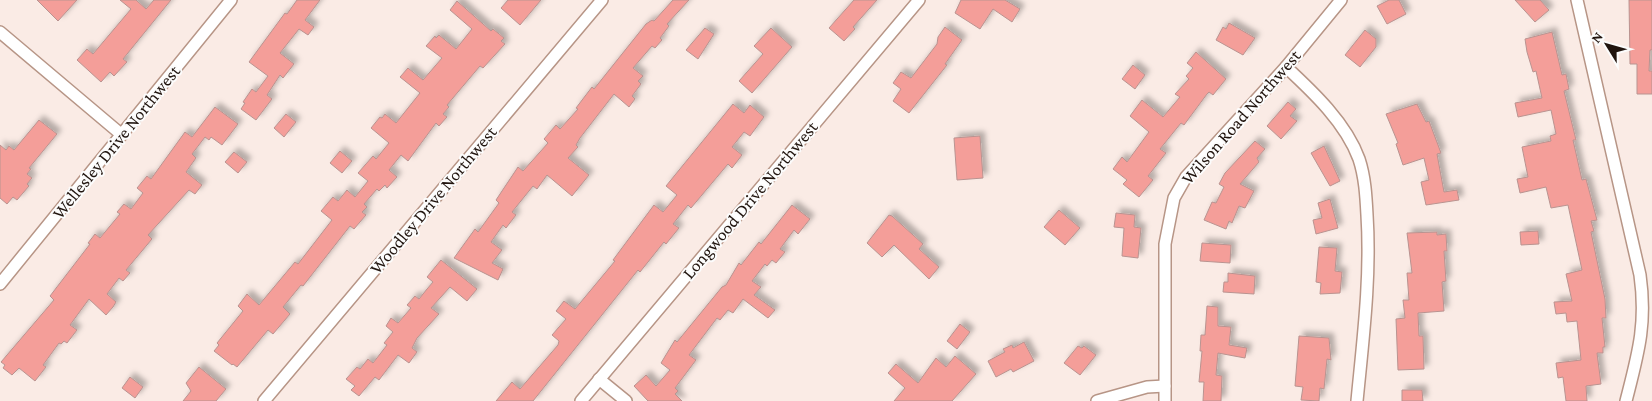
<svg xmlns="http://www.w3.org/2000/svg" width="1652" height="401" font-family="'Crimson Pro',serif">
<defs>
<filter id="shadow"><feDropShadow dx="4.5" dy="-4.5" stdDeviation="2.5" flood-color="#0004"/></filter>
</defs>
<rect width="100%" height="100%" fill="#faebe5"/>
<!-- building -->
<g fill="#f49e99" stroke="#b99390" filter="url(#shadow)">
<polygon points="37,0 77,0 58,21"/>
<polygon points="120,0 136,0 146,9 154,0 171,0 123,59 127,62 114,76 110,72 101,82 77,60 87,49 93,54 131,9"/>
<polygon points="297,0 320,0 305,20 314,27 308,35 299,29 280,53 294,64 283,78 280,75 267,95 272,99 256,120 241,109 245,103 243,102 252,89 256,92 268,76 249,62 285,13 287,14"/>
<polygon points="508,0 541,0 520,25 501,8"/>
<polygon points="673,0 689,0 667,24 669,26 660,38 662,40 655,48 652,46 633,68 643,76 638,81 641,84 632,96 635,99 629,107 614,94 580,138 576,145 578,147 568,158 589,175 572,196 547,175 537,189 533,186 529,191 512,212 516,215 506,228 503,225 491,242 502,250 492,263 503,269 498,280 454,258 475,229 478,232 499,203 496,200 518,167 523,171 548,143 544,139 556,125 560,129 578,109 576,108 592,87 594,89 646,24 652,20 654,21"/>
<polygon points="854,0 877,0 853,27 855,29 844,41 829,28"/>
<polygon points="961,0 1005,0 1020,9 1012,22 993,9 980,29 955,13"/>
<polygon points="1389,0 1399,0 1406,14 1387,24 1377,6"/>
<polygon points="1515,0 1540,0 1549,10 1535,22"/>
<polygon points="1629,0 1652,0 1652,50 1650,50 1649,71 1652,71 1652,94 1637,94 1637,64 1630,64"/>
<polygon points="457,1 491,31 493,29 504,38 501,41 505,44 483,68 480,66 447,105 449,107 443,114 447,117 439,126 436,123 408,161 401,155 389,170 397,177 387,188 385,185 379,191 377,189 364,204 367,207 362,212 366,215 354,229 350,226 303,286 301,285 283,307 290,314 273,334 268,330 237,367 233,364 232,365 214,351 219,345 217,343 243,311 238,306 247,294 259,305 295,262 298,264 332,220 321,211 333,197 338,201 347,190 355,197 368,181 358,173 373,156 376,159 389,143 371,128 380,117 382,118 385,114 396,123 420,93 400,77 408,68 423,80 442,58 426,46 435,36 436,38 439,35 456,49 472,29 450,10"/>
<polygon points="1229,23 1255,38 1243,55 1216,40 1223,27 1226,29"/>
<polygon points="945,27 962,40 945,64 947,65 909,113 893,101 901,89 893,83 901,72 911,78 937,44 938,37"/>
<polygon points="705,28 714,34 698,59 686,50"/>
<polygon points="771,28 792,47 752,93 739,81 763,54 754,46"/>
<polygon points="1365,30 1376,39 1376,47 1360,67 1345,55"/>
<polygon points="1552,32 1562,75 1566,74 1569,89 1564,91 1576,140 1573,140 1582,180 1586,179 1597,220 1591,221 1594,231 1591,232 1605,299 1606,318 1602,318 1605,347 1603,347 1603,353 1597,353 1601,384 1586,386 1587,401 1566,401 1563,377 1558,378 1556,363 1581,360 1577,321 1567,322 1566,313 1556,314 1554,302 1572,301 1566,274 1582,270 1568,205 1551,208 1546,187 1520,193 1517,179 1528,177 1522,147 1551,141 1550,136 1556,134 1551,110 1518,117 1515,103 1542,98 1536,71 1533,72 1527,52 1525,39"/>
<polygon points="1196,52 1226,79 1213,95 1209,92 1207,94 1184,125 1181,123 1160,149 1166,153 1148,176 1153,180 1139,197 1123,184 1127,180 1113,169 1122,157 1127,162 1149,132 1130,116 1142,100 1163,117 1180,97 1175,94 1189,79 1186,76 1193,68 1187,63"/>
<polygon points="1133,65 1145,75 1135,89 1122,79"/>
<polygon points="1288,102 1296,109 1290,116 1297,121 1281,139 1267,126"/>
<polygon points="733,104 744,113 750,105 764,117 750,136 744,132 732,147 742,155 732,168 728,164 691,208 688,205 673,224 679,228 666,244 664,242 640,272 638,270 533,401 496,401 512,382 520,389 558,345 559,341 552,335 566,319 556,311 564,301 575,309 615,261 613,260 654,205 663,212 677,195 666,186"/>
<polygon points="1417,104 1426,122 1429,121 1441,153 1437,154 1444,192 1457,190 1459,200 1426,205 1421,182 1429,180 1424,158 1403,165 1396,144 1398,143 1386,114"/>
<polygon points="215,107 238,124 222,145 211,137 209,140 205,137 192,154 196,158 186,172 202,185 195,194 189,190 148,235 152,239 126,270 130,273 123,281 119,278 107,294 116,302 113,307 106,315 89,299 70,325 77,330 67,343 64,341 61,344 59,343 43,365 46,367 35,381 19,368 12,375 3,368 5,365 1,362 54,300 50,296 90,244 88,243 95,234 100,238 120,214 117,212 124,204 131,209 143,193 137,188 147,176 151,179 185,132 192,137"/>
<polygon points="286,114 296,122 284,137 274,128"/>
<polygon points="39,120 57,134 29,168 31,169 27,174 32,178 27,184 29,186 17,200 13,197 7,204 0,198 0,145 6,150 9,146 14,150"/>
<polygon points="980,136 983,178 957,180 954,138"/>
<polygon points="1255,141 1265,149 1257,158 1259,162 1240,184 1254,191 1245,208 1239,206 1232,223 1229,221 1226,229 1204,220 1212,202 1216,203 1224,187 1219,184 1225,173"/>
<polygon points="1324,146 1340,181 1330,186 1311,153"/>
<polygon points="340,151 352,161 342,173 330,163"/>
<polygon points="234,152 247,162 238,173 225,162"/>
<polygon points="1330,199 1338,228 1316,234 1313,220 1322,218 1318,203"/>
<polygon points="792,205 810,219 798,234 794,230 780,249 785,252 776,263 772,260 767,266 765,264 752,281 761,287 754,295 775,310 768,318 743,299 733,313 728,310 720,320 717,318 689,355 696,360 675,388 678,391 675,394 682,401 648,401 634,386 646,375 656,386 670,370 661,363 675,340 677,342 722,287 726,285 739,263 741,265 759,242 761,244"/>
<polygon points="1059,210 1080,228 1065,245 1044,227"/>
<polygon points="1116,213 1135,215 1134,227 1141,228 1138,258 1122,256 1124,228 1114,227"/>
<polygon points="889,215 892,216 923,244 919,249 939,267 929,279 894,245 882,257 867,243"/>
<polygon points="1538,231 1539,244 1521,245 1520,232"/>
<polygon points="1437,232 1437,235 1446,234 1447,251 1444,251 1446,281 1442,282 1444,311 1418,313 1419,336 1423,336 1424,369 1398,370 1396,319 1405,318 1403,300 1409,300 1407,273 1412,273 1407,233"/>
<polygon points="1202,243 1231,245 1230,263 1200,261"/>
<polygon points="1319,247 1337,248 1335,271 1342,272 1340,293 1320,294 1321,283 1316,282"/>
<polygon points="441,260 477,289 467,301 450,287 431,308 439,314 417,338 412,348 417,352 409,363 398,355 379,380 375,377 359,396 351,390 355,386 346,379 357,367 360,369 368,359 373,363 387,345 384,343 393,332 386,326 391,318 398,323 411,308 407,305 415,296 419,299 427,289 433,282 427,277"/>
<polygon points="1228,273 1255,276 1254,294 1223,292 1224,282 1228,282"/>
<polygon points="1207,306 1218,307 1218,326 1231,327 1229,345 1247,348 1245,358 1218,353 1216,375 1222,376 1221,401 1203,401 1204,382 1199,382 1202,351 1200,351 1201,335 1205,335"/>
<polygon points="960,324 970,332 957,349 947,341"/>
<polygon points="1299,336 1329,338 1331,360 1327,359 1324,389 1320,388 1319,401 1301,400 1303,387 1295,386"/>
<polygon points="1024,342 1034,361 1013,372 1011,369 996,377 988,361 1005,352 1003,349 1012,345 1013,348"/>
<polygon points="1078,346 1082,348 1084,346 1096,355 1080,375 1064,363"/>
<polygon points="955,356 976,374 952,401 894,401 905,388 888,373 896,364 918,383 936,358 946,367"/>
<polygon points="199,367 226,389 216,401 183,401 191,391 186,383"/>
<polygon points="130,377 143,387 135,398 122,388"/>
<polygon points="1402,390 1422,390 1423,401 1402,401"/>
</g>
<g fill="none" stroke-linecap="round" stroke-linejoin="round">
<!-- street casing -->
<g stroke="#b79586" stroke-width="14">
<g id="street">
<path d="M1577 0 1640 275C1647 324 1638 354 1626 401"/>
<polyline points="0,32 122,135"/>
<path d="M1286 67C1313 92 1346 123 1359 159 1365 177 1366 196 1367 215 1371 277 1363 339 1357 401"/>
<polyline points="0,284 231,0"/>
<polyline points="599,379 626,401"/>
<polyline points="264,401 602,0"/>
<polyline points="581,401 919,0"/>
<polyline points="1097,401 1147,387 1165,386"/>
<polyline points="1165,401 1165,244 1174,198 1186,177 1286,67 1341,0"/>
</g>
</g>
<!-- street -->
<use href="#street" stroke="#fff" stroke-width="11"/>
</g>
<g text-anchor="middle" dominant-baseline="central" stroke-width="4" stroke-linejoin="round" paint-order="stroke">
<!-- street labels -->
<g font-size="18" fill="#20140e" stroke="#fcfcfc">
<text transform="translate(1241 117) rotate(-49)">Wilson Road Northwest</text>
<text transform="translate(116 142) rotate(-51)">Wellesley Drive Northwest</text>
<text transform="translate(433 200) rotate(-50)">Woodley Drive Northwest</text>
<text transform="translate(750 200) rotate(-50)">Longwood Drive Northwest</text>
</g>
</g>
<!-- north arrow -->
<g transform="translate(1607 45) rotate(307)" stroke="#fcfcfc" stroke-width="4" paint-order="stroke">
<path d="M0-4L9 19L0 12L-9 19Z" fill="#20140e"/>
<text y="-8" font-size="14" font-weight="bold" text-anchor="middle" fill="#20140e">N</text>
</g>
</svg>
